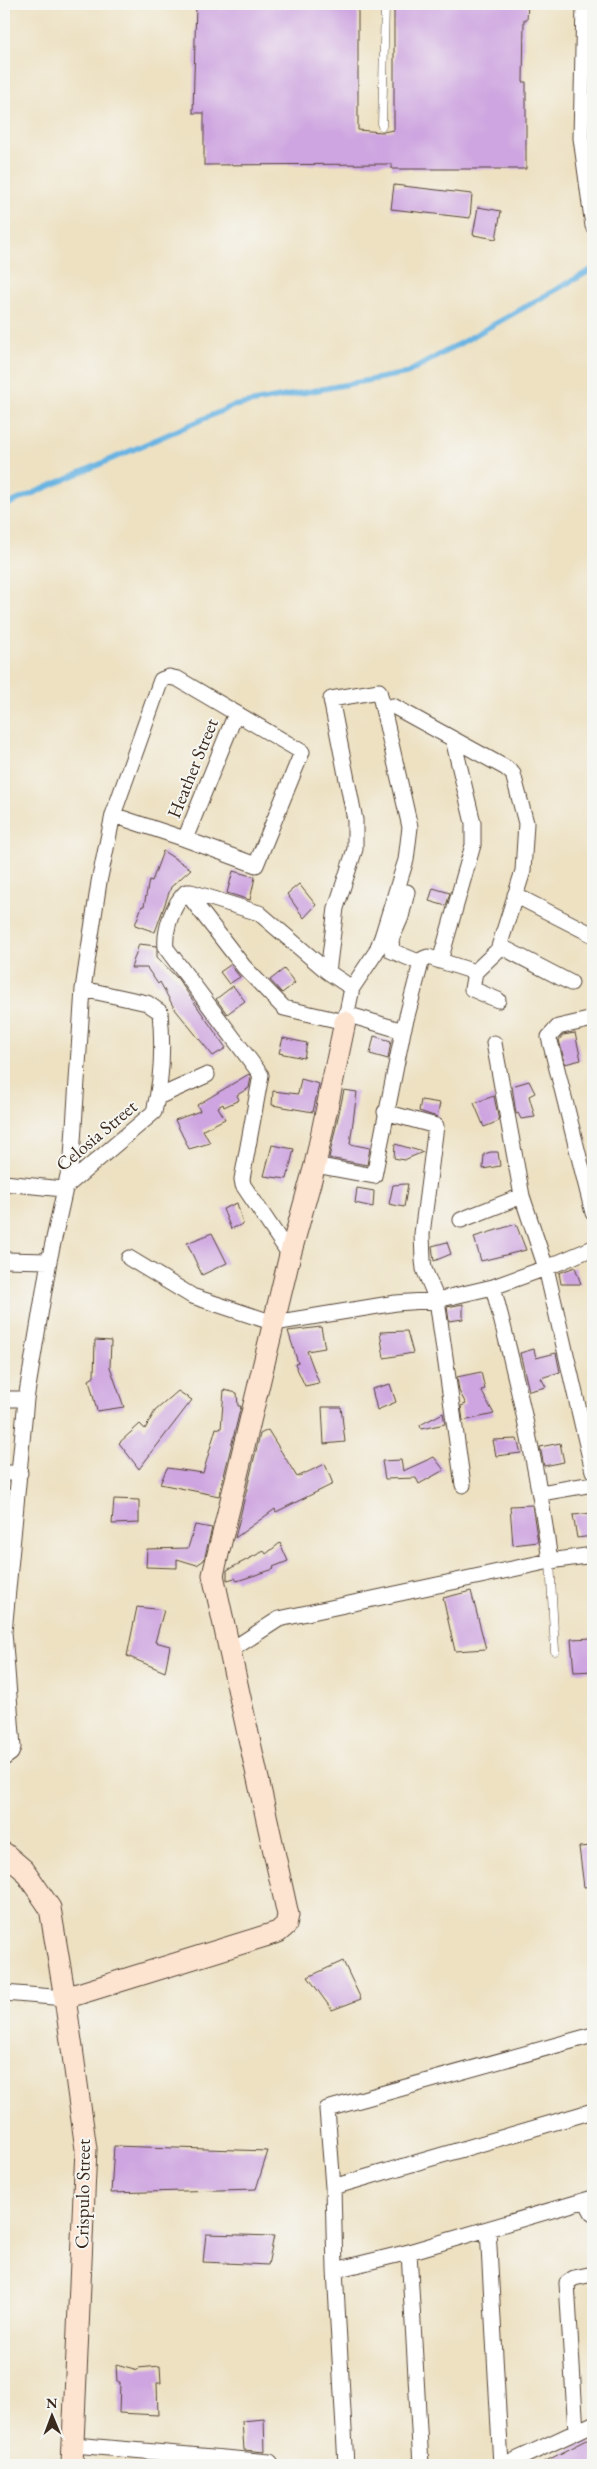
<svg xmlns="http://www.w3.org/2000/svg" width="597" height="2469" viewBox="0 0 597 2469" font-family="'EB Garamond',serif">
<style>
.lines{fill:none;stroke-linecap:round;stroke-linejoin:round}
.stream{stroke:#69b4e2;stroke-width:5.5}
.building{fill:#cea5e0}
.lane-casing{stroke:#564537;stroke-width:9}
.street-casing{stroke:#564537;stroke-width:17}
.secondary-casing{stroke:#564537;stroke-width:23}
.lane{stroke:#fff;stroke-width:8}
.street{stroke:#fff;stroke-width:15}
.secondary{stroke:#fde4d1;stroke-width:21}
.labels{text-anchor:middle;stroke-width:4;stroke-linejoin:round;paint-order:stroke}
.street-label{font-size:19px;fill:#3b2a1e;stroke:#f6f6f2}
</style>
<rect width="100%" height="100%" fill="#f6f6f2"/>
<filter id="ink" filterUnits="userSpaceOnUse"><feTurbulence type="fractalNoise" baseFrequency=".02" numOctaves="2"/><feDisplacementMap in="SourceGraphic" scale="10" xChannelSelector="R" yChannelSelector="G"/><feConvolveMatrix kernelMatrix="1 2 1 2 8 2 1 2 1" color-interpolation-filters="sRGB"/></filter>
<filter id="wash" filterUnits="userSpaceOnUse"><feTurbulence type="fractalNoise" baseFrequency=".0096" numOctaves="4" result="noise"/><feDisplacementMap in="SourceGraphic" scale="20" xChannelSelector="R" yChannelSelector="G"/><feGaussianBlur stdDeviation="1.12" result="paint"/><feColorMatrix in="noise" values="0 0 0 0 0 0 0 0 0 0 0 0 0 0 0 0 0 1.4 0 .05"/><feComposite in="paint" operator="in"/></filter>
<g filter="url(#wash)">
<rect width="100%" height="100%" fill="#ede1c2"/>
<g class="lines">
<path class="stream" d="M4,506L233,406L407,373L593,269"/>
</g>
<g id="blocks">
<path class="building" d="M196,4H358V130L382,132L394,130V4H528L527,20H524L523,82H526V169H392V164L204,165V113H193Z
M394,185L472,194L470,218L391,209Z
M478,207L501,211L496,239L473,235Z
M163,851L191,869L171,887L155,932L135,925L142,906H144L149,880L152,881Z
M233,871L255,877L250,900L227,893Z
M299,884L316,905L304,918L287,894Z
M433,888L450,893L446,906L429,901Z
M139,944L157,946V957L178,979L226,1048L213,1056L174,1008L160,982L158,984L147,968H131Z
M230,965L240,977L229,984L220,972Z
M284,969L295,983L282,993L270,980Z
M233,986L245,1001L227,1014L216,999Z
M575,1033L581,1060L565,1064L559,1040L563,1035Z
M374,1036L391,1041L388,1059L370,1054Z
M283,1038L307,1043L304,1058L279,1053Z
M249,1074L251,1077L249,1088L237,1095L239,1100L224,1107L223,1104L218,1107L225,1119L203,1130L210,1143L189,1149L175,1120L200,1111L197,1105Z
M301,1079L319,1084L313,1112L272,1105L273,1091L298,1094Z
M529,1081L535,1093L529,1096L535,1117L521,1119L518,1113L516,1114L512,1086Z
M344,1090L357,1092L350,1144L370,1148L367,1165L329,1158Z
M494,1096L499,1121L484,1127L474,1103Z
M421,1100L440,1103L437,1117L419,1111Z
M395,1144L423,1152L404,1160L394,1158Z
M272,1145L294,1149L287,1179L264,1176Z
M491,1152H498L500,1166L483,1169L484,1154Z
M405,1184H408L404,1207L389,1204L393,1185Z
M357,1188L374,1191L373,1207L355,1203Z
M237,1203L243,1224L231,1229L223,1209Z
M516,1224L526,1250L481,1261L474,1237Z
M212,1233L227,1263L202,1275L187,1243Z
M447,1242L451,1254L434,1261L432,1246Z
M575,1267L581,1284H561L559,1273Z
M463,1304V1319L449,1321L447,1307Z
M321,1327L325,1348L307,1351L319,1383L305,1386L295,1364L298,1363L288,1331Z
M407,1331L413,1353L384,1358L380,1332Z
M95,1340L111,1341L110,1367L124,1407L97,1411L89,1380L94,1377Z
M534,1349L536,1358L556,1353L560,1372L541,1378L546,1387L529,1391L520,1353Z
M481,1372L485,1389L481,1390L494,1414L463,1421L461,1406L466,1404L459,1391L457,1377Z
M390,1384L396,1402L377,1410L372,1389Z
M224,1390L237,1393L238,1406H241L219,1496L160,1484L167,1468L203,1473L216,1428L221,1429Z
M178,1391L192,1400L139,1469L119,1443L140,1424L145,1429L155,1411Z
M322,1407H341L345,1442L324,1444Z
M443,1413L445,1424L421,1429L420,1425Z
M268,1430L297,1477L325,1464L333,1484L276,1512L275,1509L235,1538L260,1434Z
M517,1439L521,1453L496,1456L493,1440Z
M560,1443L564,1462L544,1466L540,1447Z
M434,1457L444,1470L419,1484L416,1478L385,1479L382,1461L401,1460L403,1471Z
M114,1499L139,1500V1523L112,1524Z
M532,1505L538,1542L513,1545L510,1506Z
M593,1513V1536L577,1538L573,1515Z
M195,1525L212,1528L204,1560L197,1565L177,1559V1568L146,1567L147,1549L188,1548Z
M280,1543L288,1561L273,1567L274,1569L237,1581L235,1578L227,1580V1570L264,1551L266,1554Z
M471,1591L486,1649L455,1651L443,1598Z
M137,1607L164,1610L155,1642L170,1646L165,1672L127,1656Z
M593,1638V1671L574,1672L571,1639Z
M593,1846V1886L584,1887L579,1847Z
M343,1961L361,1999L332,2010L308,1977Z
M114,2146L268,2151L256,2189L111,2193Z
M206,2234L274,2236L268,2265L203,2262Z
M116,2364L138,2370V2368L160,2366L161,2383H157L158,2415L119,2413L120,2382H117Z
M264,2419L265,2452L244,2450L242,2421Z
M589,2439L593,2448V2465H538Z"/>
</g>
</g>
<g filter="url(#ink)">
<use href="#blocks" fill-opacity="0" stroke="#564537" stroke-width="1"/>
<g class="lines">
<defs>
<path id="lane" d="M382,126L385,4
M550,1561L555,1651"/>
<path id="street" d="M584,4L581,138L593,226
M393,706L506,768L513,774L526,823L523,871L498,950L475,972L472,989L498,1000
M185,839L236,713
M186,892L244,967L284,1008L345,1022L352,988L328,972L259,913L191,892H186C173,904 164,930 166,948L261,1075L242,1179L243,1185L290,1255
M407,892L401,917L391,940L392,951L421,963
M515,895L593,935
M500,946L571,983
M440,961L473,845V823L453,739
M328,972L336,908L355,849V820L331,699L379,691L410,827L406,860L382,937L376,952L352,988
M346,1014L403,1031
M593,1019L558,1027L549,1037L593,1213
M494,1043L522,1196L546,1268L593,1471
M158,1097L207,1075
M385,1112L436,1126L422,1234L423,1260L424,1269L437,1300L463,1485
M315,1165L374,1176L403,1031L421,963L423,959L428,957L475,972
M4,1183L63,1189
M63,1189L154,1112C162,1081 163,1044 160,1012L147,1003L83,989
M461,1220L522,1196
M129,1258L192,1296L274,1323L396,1303L437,1300L493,1287L546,1268L593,1248
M4,1260L49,1261
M4,1399H26
M4,1473H20
M541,1493L593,1484
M550,1561L593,1555
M231,1650L279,1619L550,1561C538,1468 517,1378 493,1287
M4,1758L11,1753L13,1747L4,1632L26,1399L49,1261L72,1157L83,989L99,882L113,815L161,680L169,677L178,679L302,752L256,865L185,839L113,815
M4,1993L65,1998
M333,2187L593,2111
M586,2201L593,2214
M488,2229L501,2465
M409,2252L421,2465
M335,2270L409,2252L593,2198
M576,2432L567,2283L574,2278L593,2274
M74,2445L270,2462
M346,2465L335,2270L333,2187L327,2109L593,2035
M505,2465L593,2424"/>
<path id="secondary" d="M4,1853L24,1870L50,1908L65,1998L86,2149L72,2465
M65,1998L278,1932L286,1925L288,1915L213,1575L290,1255L315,1165L345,1022"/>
</defs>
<use href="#lane" class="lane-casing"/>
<use href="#street" class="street-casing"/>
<use href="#secondary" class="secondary-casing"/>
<use href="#lane" class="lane"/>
<use href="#street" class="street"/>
<use href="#secondary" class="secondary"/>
</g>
</g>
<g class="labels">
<g class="street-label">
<text transform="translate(192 768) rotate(-68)" y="7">Heather Street</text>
<text transform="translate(96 1135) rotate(-40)" y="7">Celosia Street</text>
<text transform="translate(82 2194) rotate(-89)" y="7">Crispulo Street</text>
</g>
</g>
<rect width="597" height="2469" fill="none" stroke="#f6f6f2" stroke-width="20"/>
<g transform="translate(52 2416) rotate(359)" stroke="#f6f6f2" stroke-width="4" paint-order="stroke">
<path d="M0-4L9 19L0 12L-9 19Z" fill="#3b2a1e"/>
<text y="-8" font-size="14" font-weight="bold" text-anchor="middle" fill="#3b2a1e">N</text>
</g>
</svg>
